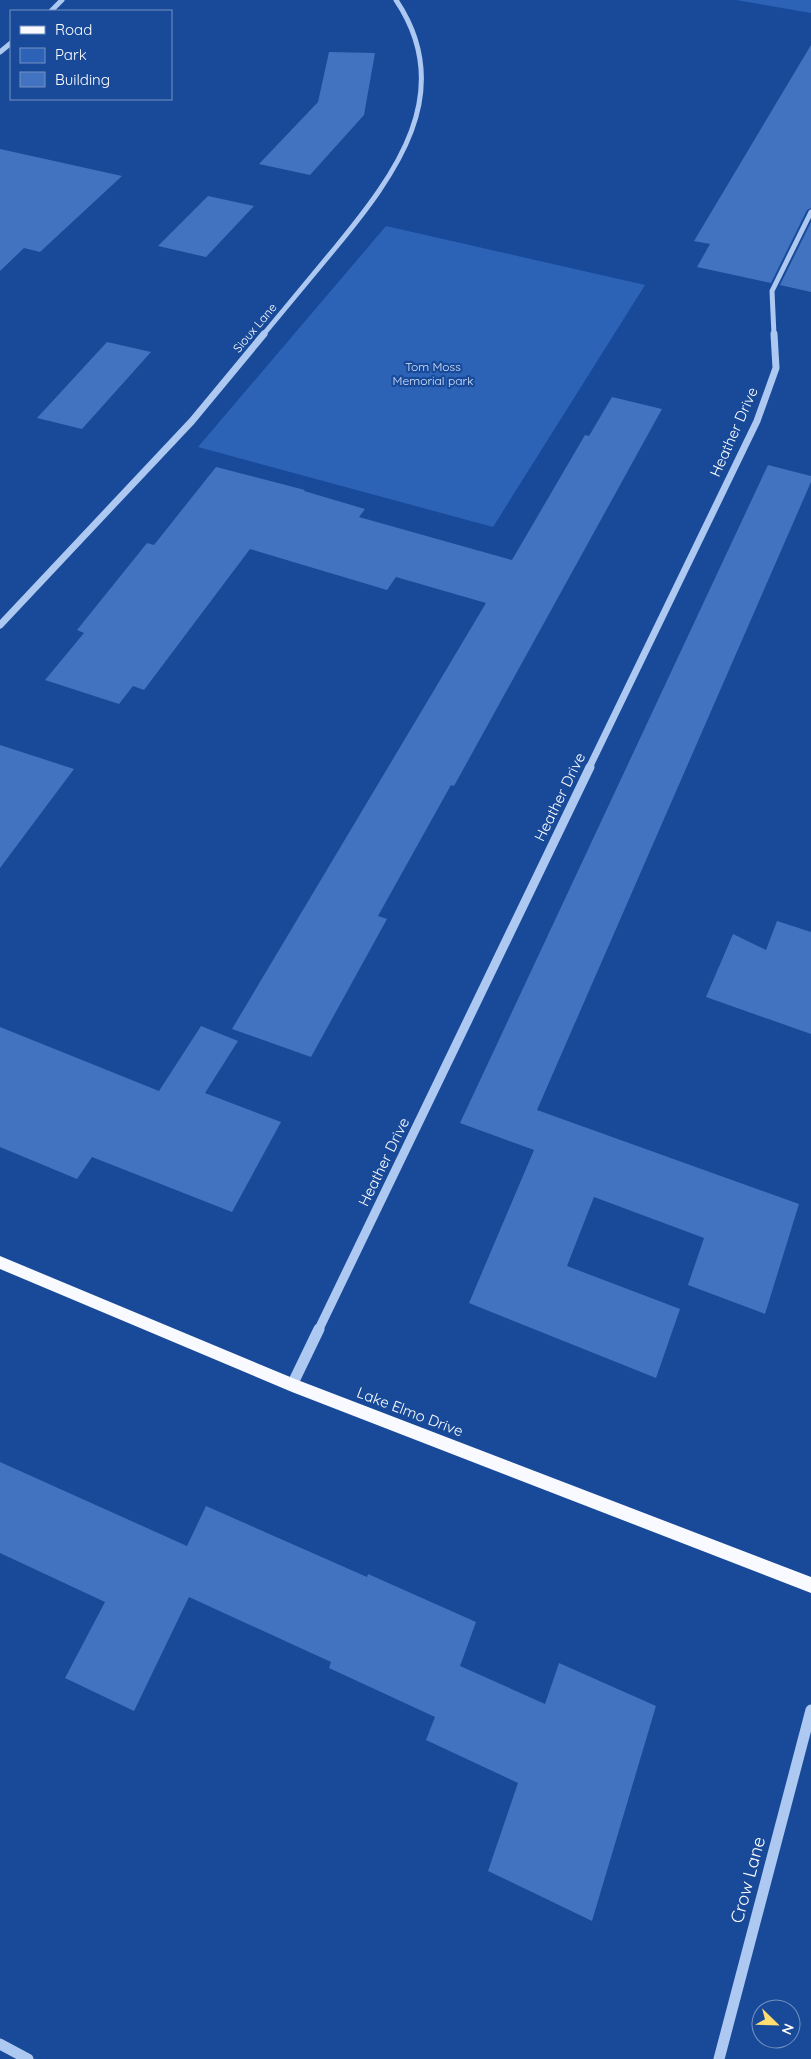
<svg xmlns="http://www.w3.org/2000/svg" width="811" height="2059" viewBox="0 0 811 2059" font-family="Quicksand,sans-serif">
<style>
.green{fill:#2c63b7}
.building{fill:#4173c0}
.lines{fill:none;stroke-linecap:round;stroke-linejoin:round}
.minor-far3{stroke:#adc8f1;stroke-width:5}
.minor-far2{stroke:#adc8f1;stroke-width:7}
.minor-far1{stroke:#adc8f1;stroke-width:9}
.minor{stroke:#adc8f1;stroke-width:11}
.major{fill:#f8faff;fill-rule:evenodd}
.labels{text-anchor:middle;stroke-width:4.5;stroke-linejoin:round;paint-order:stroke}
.far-street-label{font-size:12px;fill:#fff;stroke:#184a99}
.far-park-label{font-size:12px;fill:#d5e4fc;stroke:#184a99}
.street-label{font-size:15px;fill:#fff;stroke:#184a99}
.near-street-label{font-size:18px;fill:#fff;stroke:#184a99}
</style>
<rect width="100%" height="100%" fill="#184a99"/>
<path class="green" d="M736,0H811V13Z
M386,226L645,285L493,527L198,447Z"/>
<path class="building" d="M811,45V208L807,210L771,283L697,267L710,244L694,241Z
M329,52L375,53L364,115L310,175L259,164L318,102Z
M0,149L122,176L40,252L24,248L0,271Z
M208,196L254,206L206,257L158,246Z
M811,222V292L780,285Z
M107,342L151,352L82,429L37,418Z
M612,397L662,409L454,786L451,785L378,916L387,919L311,1057L232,1029L486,603L396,577L387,590L250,549L144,690L133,686L119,704L45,680L84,633L77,630L147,543L154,545L216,467L305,490L304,491L365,509L359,517L512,560L585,435L589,436Z
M768,465L811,476V482L537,1110L799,1204L765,1314L688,1285L704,1238L594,1197L567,1266L680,1309L656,1378L469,1303L534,1150L460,1123Z
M0,745L74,769L0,868Z
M777,921L811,932V1034L706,997L733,934L766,950Z
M201,1026L238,1041L205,1093L281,1122L232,1212L92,1157L77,1179L0,1147V1027L159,1091Z
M0,1462L187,1546L206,1506L367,1577L368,1574L476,1622L460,1666L545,1704L559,1663L656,1706L592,1921L488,1871L518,1783L426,1740L435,1717L329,1668L331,1662L189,1597L134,1711L65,1678L105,1602L0,1553Z"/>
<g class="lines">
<path class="minor-far3" d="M51,11L62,0
M0,52L11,43
M263,335C287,306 312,276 336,247C395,175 458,92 396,0
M774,335L772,291L811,212"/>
<path class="minor-far2" d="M0,625L192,421L264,334
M589,768L757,421L776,368L774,334"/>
<path class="minor-far1" d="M318,1331L590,767"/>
<path class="minor" d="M292,1385L319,1329
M0,2044L28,2059
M719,2059L811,1710"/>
<path class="major" d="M0,1256L295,1379L811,1577V1593L292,1392L0,1269Z"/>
</g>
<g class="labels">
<g class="far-street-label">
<text transform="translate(255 328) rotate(-50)" y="4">Sioux Lane</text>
</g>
<g class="far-park-label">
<text x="433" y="371">Tom Moss<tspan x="433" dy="14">Memorial park</tspan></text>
</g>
<g class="street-label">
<text transform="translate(734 432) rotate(-66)" y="5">Heather Drive</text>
<text transform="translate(560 797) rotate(-64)" y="5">Heather Drive</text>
<text transform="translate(384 1162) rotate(-64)" y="5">Heather Drive</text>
<text transform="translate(410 1412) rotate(21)" y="5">Lake Elmo Drive</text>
</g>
<g class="near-street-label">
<text transform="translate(748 1880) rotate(-75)" y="6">Crow Lane</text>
</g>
</g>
<rect x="10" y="10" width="162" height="90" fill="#184a99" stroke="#7492c2"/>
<rect x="20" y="26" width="25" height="8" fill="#f8faff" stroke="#7492c2"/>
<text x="55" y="35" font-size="15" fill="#ffffff">Road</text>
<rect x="20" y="48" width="25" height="15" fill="#2c63b7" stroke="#7492c2"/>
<text x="55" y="60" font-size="15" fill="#ffffff">Park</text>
<rect x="20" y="72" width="25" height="15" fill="#4173c0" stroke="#7492c2"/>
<text x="55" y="85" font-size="15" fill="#ffffff">Building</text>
<g transform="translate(776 2024) rotate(113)"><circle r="24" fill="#184a99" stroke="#7492c2"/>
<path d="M0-4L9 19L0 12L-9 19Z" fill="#ffdd6e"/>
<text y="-8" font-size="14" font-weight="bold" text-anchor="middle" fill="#ffffff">N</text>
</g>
</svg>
